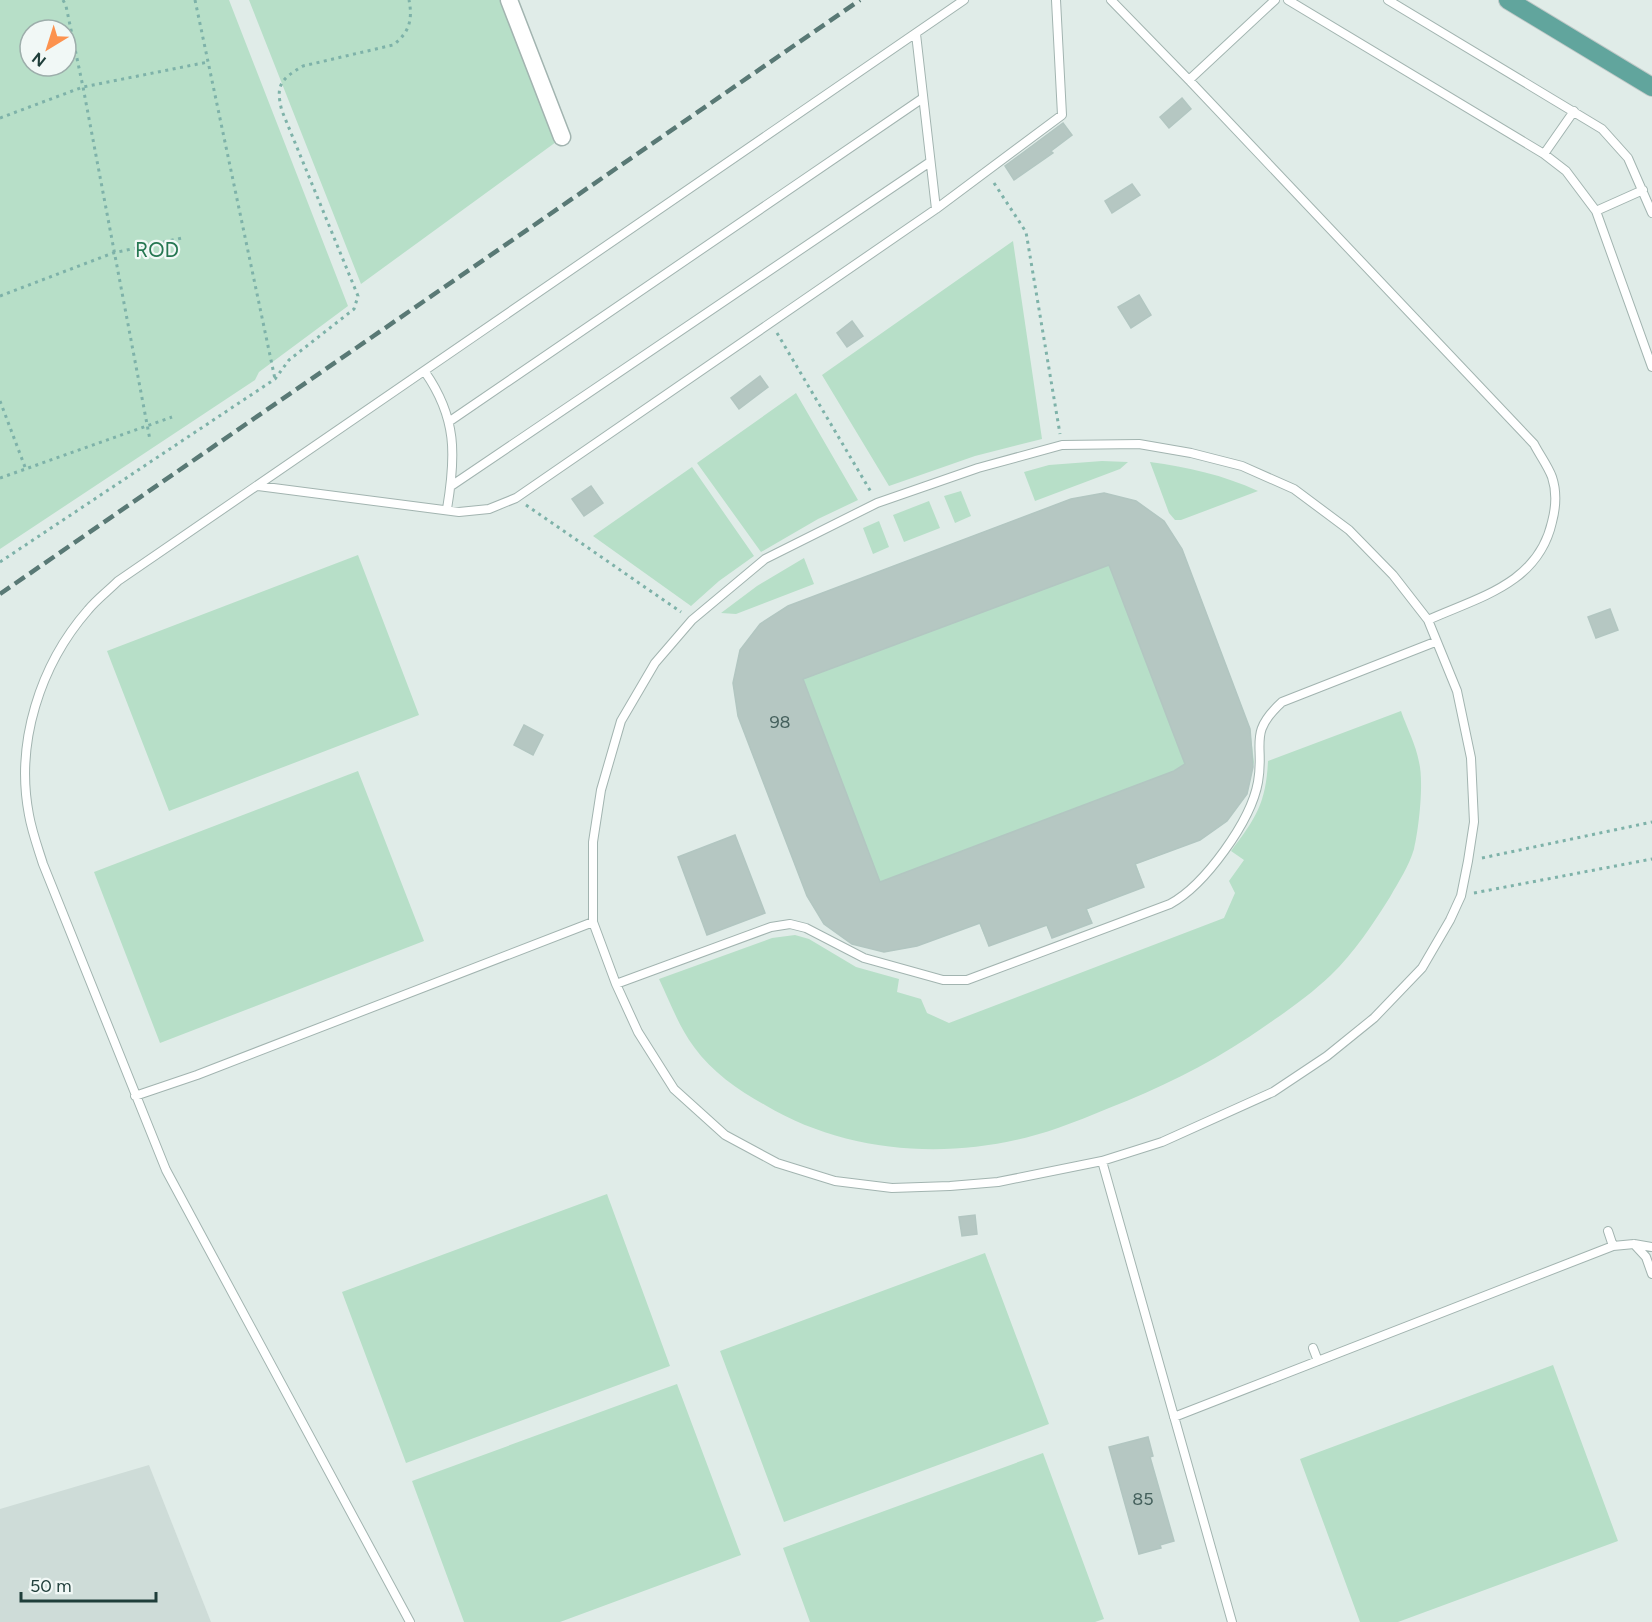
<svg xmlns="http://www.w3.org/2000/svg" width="1652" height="1622" viewBox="0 0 1652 1622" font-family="Figtree,sans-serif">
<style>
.built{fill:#cedcd8}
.green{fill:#b7dfc8;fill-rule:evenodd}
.building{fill:#b5c7c2;stroke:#b2c6c1;stroke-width:1.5;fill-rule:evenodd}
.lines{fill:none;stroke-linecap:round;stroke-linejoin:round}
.lane-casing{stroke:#a2b4b0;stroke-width:10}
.street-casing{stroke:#a2b4b0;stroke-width:19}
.primary-casing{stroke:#c0c9c8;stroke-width:20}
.path{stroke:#7eb2a9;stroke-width:3;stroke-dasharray:3 4.5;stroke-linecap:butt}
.lane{stroke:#fff;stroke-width:8}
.street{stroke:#fff;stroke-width:16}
.primary{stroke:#61a59d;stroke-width:18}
.rail{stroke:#597975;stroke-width:4.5;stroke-dasharray:12 6;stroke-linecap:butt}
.labels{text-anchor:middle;stroke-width:4.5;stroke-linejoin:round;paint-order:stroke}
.number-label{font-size:18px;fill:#44605c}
.park-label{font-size:21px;fill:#267752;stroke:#f1f8f6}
</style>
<rect width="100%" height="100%" fill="#e0ece8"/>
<path class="built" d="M149,1465L211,1622H0V1509Z"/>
<path class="green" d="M0,0H229L348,306L259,372L255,380L0,549ZM30,30H66V66H30Z
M249,0H500L556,142L361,284Z
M1013,241L1042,439L975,456L889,486L822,375Z
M796,393L858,500L818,519L761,552L697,463Z
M1102,461L1128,462L1120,469L1035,501L1024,472L1049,465Z
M1150,462C1188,467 1223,475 1258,491L1181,520H1175L1169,513Z
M692,467L754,556L719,581L691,606L593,536Z
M961,491L971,516L955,523L944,496Z
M1104,493L1136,501L1164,521L1182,549L1250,729L1254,762L1247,794L1227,821L1200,840L1136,864L1144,887L1087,909L1092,923L1052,938L1046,925L989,946L979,923L917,946L884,952L852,944L824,924L807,896L738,716L733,683L740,650L760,624L788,606L1071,499Z
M929,501L940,528L904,542L893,515Z
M879,521L889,547L873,554L863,528Z
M358,555L419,715L169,811L107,651Z
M804,558L814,584L736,614L721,613L757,586Z
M1401,711C1407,728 1416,745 1419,762C1424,782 1419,828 1414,849C1409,866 1399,881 1390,897C1373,924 1354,953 1331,975C1307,998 1277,1018 1249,1037C1205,1066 1158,1089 1109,1108C1092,1115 1075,1122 1058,1128C964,1161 852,1157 765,1105C738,1090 712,1072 694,1047C679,1027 670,1002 659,979L772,938L795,935L809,939L856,967L899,979L897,992L921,999L927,1013L949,1023L1224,918L1235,893L1229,881L1244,860L1231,851C1256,818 1266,803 1268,761Z
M358,771L424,941L160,1043L94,872Z
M607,1194L670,1366L406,1463L342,1292Z
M985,1253L1049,1424L784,1522L720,1351Z
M1553,1365L1618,1541L1398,1622H1360L1300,1459Z
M677,1384L741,1555L560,1622H464L412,1481Z
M1043,1453L1104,1619L1095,1622H810L783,1548Z"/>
<path class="building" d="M1182,98L1191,109L1169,128L1160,117Z
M1063,123L1072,135L1051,151L1053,153L1014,180L1005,166Z
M1132,184L1140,195L1112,213L1105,201Z
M1139,295L1151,315L1131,328L1118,307Z
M852,321L863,336L847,347L837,333Z
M760,376L768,387L739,409L731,398Z
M591,486L603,503L584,516L572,499Z
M1104,493L1136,501L1164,521L1182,549L1250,729L1253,767L1247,794L1227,821L1200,840L1135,864L1144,887L1086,909L1092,923L1052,938L1047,925L989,946L980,923L917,946L884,952L852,944L824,924L807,896L738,716L733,683L740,650L760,624L788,606L1071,499ZM1109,565L1185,764L1174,771L880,882L803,679Z
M1610,609L1618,630L1596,638L1588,617Z
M524,725L543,735L533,755L514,745Z
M735,835L765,913L707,935L678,857Z
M975,1215L977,1234L962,1236L959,1217Z
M1148,1437L1153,1456L1150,1457L1174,1541L1160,1545L1161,1548L1139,1554L1109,1447Z"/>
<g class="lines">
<defs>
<path id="lane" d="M1111,0L1189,80L1534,444C1539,454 1548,466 1552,477C1557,492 1556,507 1552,522C1538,584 1479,597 1428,620
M1288,0L1544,154L1566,171L1596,211L1652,367
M1388,0L1602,129L1628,158L1652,213
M916,34L936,209
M1189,80L1275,0
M1544,154L1574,111
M1596,211L1643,190
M425,372C457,418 456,455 447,509
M450,421L923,98
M1139,444L1191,453L1242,466L1294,489L1349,530L1393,575L1428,620L1457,691L1471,758L1474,822L1468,861L1461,896L1450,920L1422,968L1374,1018L1327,1056L1273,1092L1162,1142L1102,1161L998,1182L950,1186L892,1188L835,1181L777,1163L725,1135L674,1089L638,1032L616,984L593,922V842L601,790L621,721L655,663L692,620L765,559L877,503L978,468L1062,445Z
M258,486L459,512L489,509L516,498L936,209L1062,115L1056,0
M451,486L930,162
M616,984L771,927L790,924L806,928L864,958L943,980H967L1170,904C1205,885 1251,821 1258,782C1265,744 1247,734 1282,702L1435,642
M135,1096L197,1075L593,922
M1102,1161L1232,1622
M1608,1231L1613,1246
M1634,1244L1646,1257L1652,1274
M1313,1348L1318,1361
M1174,1417L1613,1246L1634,1244L1652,1247
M410,1622L166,1170L43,864C38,848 32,832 29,815C15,743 40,665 88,610C97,599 108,591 118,581L964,0"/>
<path id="street" d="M509,0L562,137"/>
<path id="primary" d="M1508,0L1652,87"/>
</defs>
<use href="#lane" class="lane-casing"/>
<use href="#street" class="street-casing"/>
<use href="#primary" class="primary-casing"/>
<path class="path" d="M63,0L66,6L83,87L150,440
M195,0L275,379
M0,118L83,87L208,62
M994,183L1026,232L1060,434
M0,296L113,253L182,238
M777,333L871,492
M0,401L25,467
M0,478L172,417
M526,505L681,612
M0,562L275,379L289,360L354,309L358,296L282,111C275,85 281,79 303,66L393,45C409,33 413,20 409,0
M1482,858L1652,822
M1474,893L1652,859"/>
<use href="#lane" class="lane"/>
<use href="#street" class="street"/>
<use href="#primary" class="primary"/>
<path class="rail" d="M0,594L860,0"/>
</g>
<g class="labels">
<g class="number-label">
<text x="780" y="728">98</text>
<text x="1143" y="1505">85</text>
</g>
<g class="park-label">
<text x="157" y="257">ROD</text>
</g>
</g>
<g transform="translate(48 48) rotate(218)"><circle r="28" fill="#f1f8f6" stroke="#9daeab" stroke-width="1.5"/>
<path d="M0-4.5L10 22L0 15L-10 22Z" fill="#fc924e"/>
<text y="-9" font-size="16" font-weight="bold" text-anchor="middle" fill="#1f3e3a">N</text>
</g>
<path d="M21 1592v9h135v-9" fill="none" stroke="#1f3e3a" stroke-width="3"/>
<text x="30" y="1592" font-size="18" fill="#1f3e3a" stroke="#f1f8f6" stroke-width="4.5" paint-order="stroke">50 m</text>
</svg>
